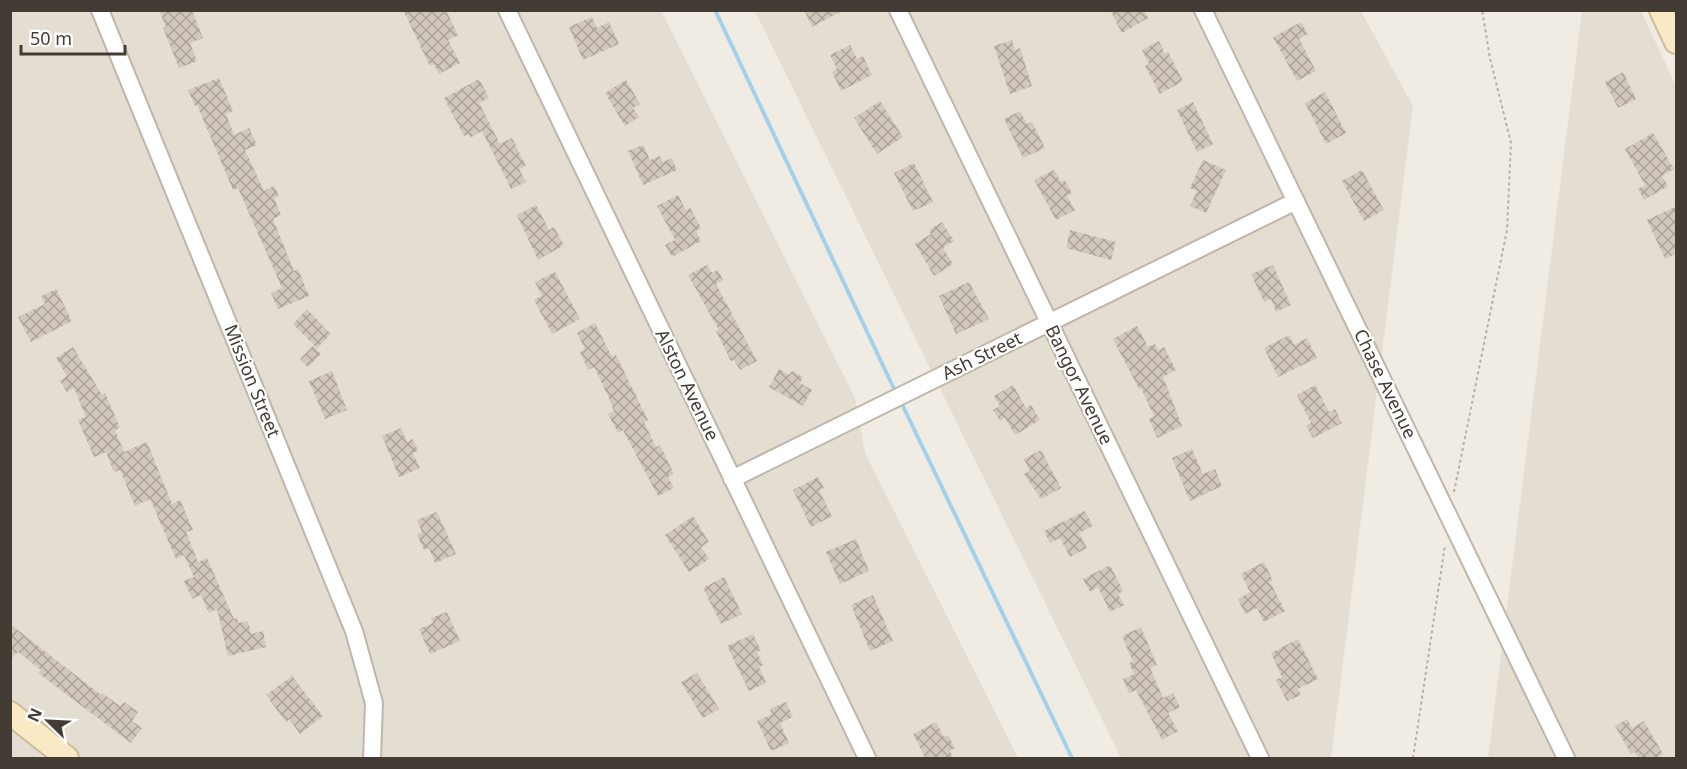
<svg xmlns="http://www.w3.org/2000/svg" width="1687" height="769" viewBox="0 0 1687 769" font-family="'Noto Sans',sans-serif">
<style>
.residential{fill:#e4ddd2}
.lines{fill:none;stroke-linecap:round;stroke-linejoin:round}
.stream{stroke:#a4d1e9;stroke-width:4}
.building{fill:url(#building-cross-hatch)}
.street-casing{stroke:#beb6aa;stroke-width:20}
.secondary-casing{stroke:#cdbc97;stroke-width:26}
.path{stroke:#bbae9a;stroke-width:2;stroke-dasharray:3 3;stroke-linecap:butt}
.street{stroke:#fff;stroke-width:16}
.secondary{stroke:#f9eac5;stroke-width:22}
.labels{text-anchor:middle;stroke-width:4.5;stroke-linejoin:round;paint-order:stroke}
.street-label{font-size:18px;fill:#423c34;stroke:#fff}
</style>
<defs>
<pattern id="building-cross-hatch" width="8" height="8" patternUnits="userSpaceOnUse" patternTransform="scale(1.5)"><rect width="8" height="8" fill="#d1c7ba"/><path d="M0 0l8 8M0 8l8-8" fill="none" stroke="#aba398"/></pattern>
</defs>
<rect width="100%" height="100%" fill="#f0ece4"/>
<path class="residential" d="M10,11H661L855,398L865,453L1018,758H11Z
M755,11H1361L1413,106L1331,758H1121Z
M1582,11H1641L1676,86V758H1488Z"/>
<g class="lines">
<path class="stream" d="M715,10L896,393
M901,402L1072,758"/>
</g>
<path class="building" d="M159,10H192L203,38L190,43L197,61L179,68L163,28L166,27Z
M403,10H446L458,35L448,40L460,63L439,74L434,64L430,66Z
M804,10H844L812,27Z
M1110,10H1144L1148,18L1122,33Z
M592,17L597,28L609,22L619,44L583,60L569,27Z
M1301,22L1308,34L1299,39L1316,71L1297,81L1273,37Z
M1012,40L1015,50L1020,48L1032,86L1010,94L994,46Z
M1159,41L1165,54L1168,52L1183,81L1160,94L1145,66L1149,64L1142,50Z
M850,45L857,59L863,56L872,75L841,91L832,72L837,69L830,55Z
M1623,72L1636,99L1618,108L1605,82Z
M219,78L233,111L226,114L234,135L249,128L257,145L245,150L264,191L274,186L279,196L274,198L281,215L273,219L294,271L298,269L309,296L278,309L271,293L282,288L238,188L233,190L197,105L195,106L188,90Z
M479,79L489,98L479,103L500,144L512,138L526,166L519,169L526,182L511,189L482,131L470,138L468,134L464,136L444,98Z
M626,80L640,104L633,108L639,117L625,126L605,93Z
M1325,92L1346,133L1326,144L1305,103Z
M880,101L903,137L877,154L854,118Z
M1193,102L1213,144L1197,152L1177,110Z
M1020,111L1027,124L1032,122L1045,148L1023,158L1004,119Z
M1653,133L1674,169L1662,176L1668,186L1644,200L1638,189L1645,185L1625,149Z
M643,145L650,160L660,156L663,162L672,158L677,170L643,185L628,151Z
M1203,160L1226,170L1206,213L1190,206L1197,191L1190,188Z
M914,163L933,202L913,211L894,173Z
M1054,170L1061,182L1065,180L1072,193L1067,196L1075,210L1056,220L1034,180Z
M1362,170L1384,210L1364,221L1342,181Z
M678,195L686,210L690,208L701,228L696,231L701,241L672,257L665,245L675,240L657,206Z
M536,205L549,230L554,227L564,245L538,260L517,215Z
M1677,206V253L1665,259L1647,220Z
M942,222L954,241L943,248L953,264L934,276L915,244L931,234L929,230Z
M1070,230L1116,242L1111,260L1066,248Z
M707,265L712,273L718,270L723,280L716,284L757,361L740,370L734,360L731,361L716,331L719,330L688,275Z
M1273,265L1291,305L1276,312L1271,299L1264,302L1251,274Z
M555,272L580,319L552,334L534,300L542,296L535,282Z
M969,282L989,319L956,334L939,296Z
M56,289L72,321L31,342L18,317L45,304L41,296Z
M307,309L331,334L317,348L293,324Z
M595,323L612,357L616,355L648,420L644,422L656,447L660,445L674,474L668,477L674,488L658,496L623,430L618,433L608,414L614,411L608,396L594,367L588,370L580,352L585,349L577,333Z
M1137,326L1148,347L1155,344L1158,350L1164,347L1176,370L1163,377L1182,426L1157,438L1149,419L1154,416L1141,388L1139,389L1113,339Z
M1289,335L1294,345L1307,338L1317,358L1278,377L1264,348Z
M313,346L321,354L308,367L300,359Z
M73,347L102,395L105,393L120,428L115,430L124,452L147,442L172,504L180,500L193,530L186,532L198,562L207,558L234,619L237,618L238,623L248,621L251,634L263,631L266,647L228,656L217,609L209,613L201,595L192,599L184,581L194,577L184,555L176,559L150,499L135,506L120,470L114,472L106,452L94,457L78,420L86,417L74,388L67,392L60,381L67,376L56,358Z
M779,369L789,375L792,371L803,377L800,383L812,390L803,406L769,387Z
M332,371L347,410L325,419L309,381Z
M1013,385L1026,408L1031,405L1040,420L1015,435L1005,418L1000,421L993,410L1000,406L994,396Z
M1315,385L1329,412L1335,409L1342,423L1313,438L1306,426L1311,423L1297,395Z
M401,428L407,442L413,439L418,451L413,453L420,468L399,477L382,436Z
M1192,449L1203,474L1215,469L1222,486L1190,501L1172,458Z
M1041,450L1061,488L1041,499L1024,474L1030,471L1024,459Z
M818,477L824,488L819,490L832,516L811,527L793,490Z
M1085,511L1093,526L1079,533L1087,548L1070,557L1060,538L1050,543L1044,531Z
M437,512L456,554L435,563L429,548L424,550L417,534L422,532L417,520Z
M693,516L709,542L701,547L709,559L689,572L665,535Z
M856,539L869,571L840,584L826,552Z
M1264,562L1273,581L1270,582L1285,611L1264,622L1257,608L1245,614L1238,599L1250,592L1241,574Z
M1110,565L1123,591L1118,594L1124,605L1110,612L1098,587L1090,592L1083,579Z
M724,577L742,614L721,624L703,588Z
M873,595L893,641L870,651L851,605Z
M447,612L460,641L430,654L419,629L433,623L431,618Z
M10,624L101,695L102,693L120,706L124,702L138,712L132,721L142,728L131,743L38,673L41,670L18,652L10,660Z
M1141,627L1157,665L1150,668L1163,698L1173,693L1180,707L1168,713L1178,731L1162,740L1136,690L1129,693L1123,679L1134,674L1129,663L1133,662L1122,636Z
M753,634L761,650L757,652L763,665L759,667L766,683L749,691L727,646Z
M1298,639L1318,679L1298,689L1301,695L1287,701L1276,680L1282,677L1271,653Z
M697,673L719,709L703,718L681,682Z
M292,676L323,716L300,734L289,719L286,722L266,695Z
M786,702L793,717L780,723L789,743L771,751L757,721L772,714L770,709Z
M1627,719L1632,728L1644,721L1663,754L1655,759H1639L1635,752L1631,754L1615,726Z
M936,722L944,737L948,735L955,748L950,751L954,759H926L913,734Z"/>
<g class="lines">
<defs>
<path id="street" d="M100,10L354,631L374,703L372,758
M507,10L867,758
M898,10L1260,758
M1203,10L1566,758
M732,479L1296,201"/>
<path id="secondary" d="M1661,10L1676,42
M10,713L67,758"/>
</defs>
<use href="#street" class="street-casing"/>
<use href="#secondary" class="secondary-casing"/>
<path class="path" d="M1454,492L1507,230L1511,143L1490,58L1482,10
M1413,758L1445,545"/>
<use href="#street" class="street"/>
<use href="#secondary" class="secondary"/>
</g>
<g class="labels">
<g class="street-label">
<text transform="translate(982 356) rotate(-26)" y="6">Ash Street</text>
<text transform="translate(252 381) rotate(68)" y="6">Mission Street</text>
<text transform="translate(1385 384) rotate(64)" y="6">Chase Avenue</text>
<text transform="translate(687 385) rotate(64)" y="6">Alston Avenue</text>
<text transform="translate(1079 385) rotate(64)" y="6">Bangor Avenue</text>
</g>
</g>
<rect width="1687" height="769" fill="none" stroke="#423c34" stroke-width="24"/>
<g transform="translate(48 721) rotate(294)" stroke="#ffffff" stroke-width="4.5" paint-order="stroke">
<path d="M0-4.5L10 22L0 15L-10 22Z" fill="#423c34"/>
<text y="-9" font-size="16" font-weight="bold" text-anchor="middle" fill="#423c34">N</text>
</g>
<path d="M21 45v9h104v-9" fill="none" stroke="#423c34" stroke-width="3"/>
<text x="30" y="45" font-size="18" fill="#423c34" stroke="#ffffff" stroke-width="4.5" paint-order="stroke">50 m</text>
</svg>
